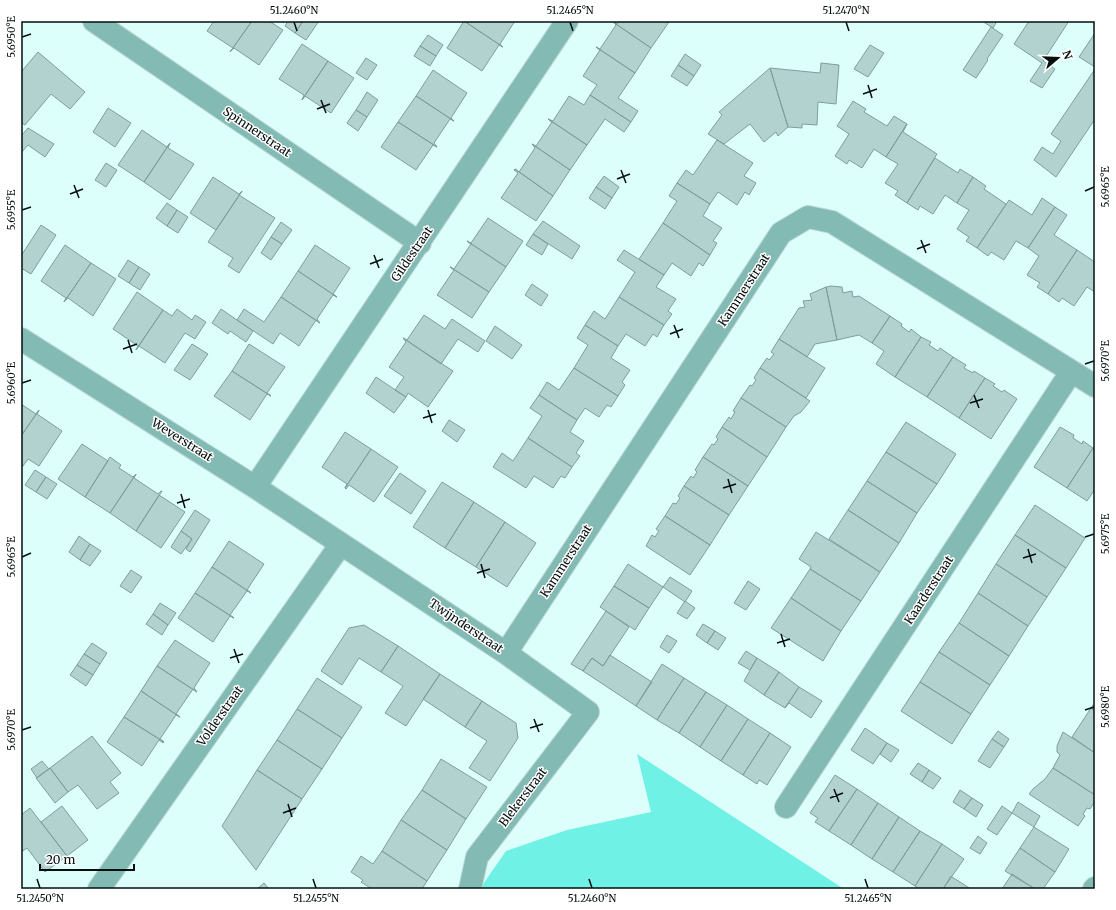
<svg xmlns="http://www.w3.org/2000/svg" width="1116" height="910" viewBox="0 0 1116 910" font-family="Merriweather,serif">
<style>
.green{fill:#70f1e6}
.building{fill:#b1d2ce;stroke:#7f9e9b}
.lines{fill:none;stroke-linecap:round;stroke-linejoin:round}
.minor-casing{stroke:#bad9d5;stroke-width:24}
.minor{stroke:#84bab4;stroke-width:22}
.ticks{fill:none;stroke:#040f0e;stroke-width:1.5}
.labels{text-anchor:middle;stroke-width:3;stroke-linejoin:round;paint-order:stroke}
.street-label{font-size:12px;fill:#040f0e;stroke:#fff}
.neatline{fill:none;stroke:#040f0e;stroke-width:1.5}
.ticks-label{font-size:10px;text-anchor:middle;fill:#040f0e}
</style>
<rect width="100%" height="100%" fill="#ddfffb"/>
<path class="green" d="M637,754L844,889H481V887L506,851L567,830L651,812Z"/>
<path class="building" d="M214,21H252L230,52L233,48L207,31Z
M252,21H269L283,30L259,65L234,48L230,52Z
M288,21H303L295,33L285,26Z
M303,21H319L306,40L295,33Z
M464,21L503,47L499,45L482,71L447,48Z
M464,21H515L500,44L503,47Z
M613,21L617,24L619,21H667L669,22L651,48L613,22Z
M982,21H997L993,28Z
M1029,21H1069L1043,61L1055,69L1042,88L1030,81L1042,63L1014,44Z
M613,22L651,48L635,73L596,47L600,49L616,25Z
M991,27L1003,35L987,59L988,60L976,78L963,70Z
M1095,33V67L1079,57Z
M428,35L443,45L436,56L420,46Z
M302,44L328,61L302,100L304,95L279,79Z
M870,45L884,53L868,77L854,69Z
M420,46L436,56L430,66L414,56Z
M596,47L635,73L618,98L638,111L631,122L590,95L597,85L583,76L600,50Z
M38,52L85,92L70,109L51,94L25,125L21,122V72Z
M685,54L701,65L694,76L678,65Z
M366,58L377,65L367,80L356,73Z
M328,61L354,78L331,113L305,96L302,100Z
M821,63L839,65L836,104L818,102L817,125L802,124V128L788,127L770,68L820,73Z
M678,65L694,76L687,86L671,76Z
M770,68L788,127L778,136L776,132L764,142L750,124L724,144L708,134L722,115L719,112Z
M1095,69V93L1094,94L1095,95V119L1056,177L1034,160L1042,147L1053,154L1061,141L1051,134Z
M433,70L467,93L451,118L454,121L416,96Z
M367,92L378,100L367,117L356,110Z
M590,95L631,122L624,132L605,119L587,145L548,119L553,121L569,96L584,105Z
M416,96L454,121L450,119L434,143L437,147L398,122Z
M853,101L866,109L864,112L887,126L894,116L907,124L886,157L874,149L862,168L849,160L847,164L835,156L849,134L837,126Z
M108,108L131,123L115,147L93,132Z
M356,110L367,117L358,131L347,123Z
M548,119L587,145L570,170L532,144L536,146L552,122Z
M398,122L437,147L433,145L416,170L381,147Z
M907,124L903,132L937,154L907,203L895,195L898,191L885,183L898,164L886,157Z
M28,128L54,144L45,157L28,145L21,153V136Z
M142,130L167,147L170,143L144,182L118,165Z
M717,140L753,163L744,176L756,183L749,195L745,192L737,205L718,192L710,204L677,183L686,170L693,175Z
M170,143L168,148L194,164L170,200L144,182Z
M532,144L570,170L553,196L515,169L519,172L535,148Z
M935,158L958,173L960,169L973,177L957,203L945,195L933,214L920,206L918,210L907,203Z
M106,163L117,170L106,187L95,180Z
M515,169L553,196L536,221L501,198L518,173L514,170Z
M604,176L619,187L612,198L596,187Z
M213,177L239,194L242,191L216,230L190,213Z
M973,177L986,186L984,189L1006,204L977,248L966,241L969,237L957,229L969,210L957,203Z
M677,183L710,204L703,216L722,228L713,241L717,243L710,255L663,223L677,201L669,196Z
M596,187L612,198L605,209L589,198Z
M242,191L239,195L275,218L239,273L228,266L233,258L208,242Z
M1042,198L1055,207L1028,248L1016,241L1004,260L991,252L988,256L977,248L1009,200L1032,215Z
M167,203L177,210L167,226L156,218Z
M1055,207L1067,215L1054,235L1077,250L1048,294L1037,287L1040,283L1027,275L1039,256L1028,248Z
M177,210L188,217L178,233L167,226Z
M488,218L523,241L506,267L467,241L471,243Z
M543,221L580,246L572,259L533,234Z
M281,222L292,230L282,244L271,237Z
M663,223L710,255L703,266L699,263L691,276L672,263L664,275L639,259Z
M41,225L56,235L31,274L21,268V256Z
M533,234L548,244L542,255L526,245Z
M271,237L282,244L271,260L261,253Z
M467,241L506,267L489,292L450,267L454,269L471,244Z
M65,245L91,263L64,302L66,298L41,281Z
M315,245L350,268L333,294L337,297L298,271Z
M624,250L664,275L656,287L676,299L668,311L672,314L664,325L619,297L635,272L617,260Z
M1077,250L1095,262V292L1087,287L1074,306L1062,298L1059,302L1048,294Z
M128,260L139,267L129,283L118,276Z
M91,263L116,279L93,316L68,298L64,302Z
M139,267L150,274L140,290L129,283Z
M450,267L489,292L472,318L437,295L454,270Z
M298,271L337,297L333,295L317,319L320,323L281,297Z
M532,284L548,295L541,306L525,295Z
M831,286L842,287L843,293L852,291L853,297L859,296L890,316L872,343L859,335L837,340L826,287Z
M826,287L837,340L815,344L807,357L779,339L799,308L805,307L803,301L812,300L810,294Z
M137,292L163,310L136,350L138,346L113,329Z
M281,297L320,323L316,320L299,346L280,333L273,344L237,320L244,309L264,322Z
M619,297L664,325L657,337L653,334L645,346L626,334L618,346L585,325L594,311L605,319Z
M177,309L192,320L195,315L206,322L195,339L185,333L165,363L139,346L136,350L163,310L172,316Z
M221,309L253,331L246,342L230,331L228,334L212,323Z
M424,315L445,329L452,319L485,341L478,352L458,339L441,364L403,338L407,340Z
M890,316L902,324L901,326L909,332L911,329L921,337L895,377L876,364L884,351L872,343Z
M585,325L618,346L611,358L630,370L622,382L625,385L618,396L574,368L588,345L577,338Z
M495,326L522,345L512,359L486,341Z
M921,337L931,342L929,345L938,351L940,348L953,357L927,397L895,377Z
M403,338L453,371L428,407L408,393L406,397L395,390L404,377L389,367L406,342Z
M779,339L825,368L806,398L760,368L767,358L769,360L774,354L771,352Z
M192,344L208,354L190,380L174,370Z
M249,344L285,367L267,393L271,396L232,371Z
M953,357L966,365L964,368L973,373L974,371L985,378L959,418L927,397Z
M574,368L618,396L611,407L607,405L599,417L585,408L577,420L539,395L547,382L559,390Z
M760,368L810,401L801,412L794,416L786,427L741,398L750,385L752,386L756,380L754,378Z
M232,371L271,396L267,394L250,420L214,396Z
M376,377L406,397L394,413L366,393Z
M985,378L995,384L993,386L1002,392L1004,390L1017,399L991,439L959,418Z
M539,395L577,420L570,432L584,441L576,453L580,456L572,467L528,438L542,416L530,408Z
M741,398L786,427L767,457L722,427L729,417L731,419L735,412L733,411Z
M21,404L36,414L39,410L21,436Z
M39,410L37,414L62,431L39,466L28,459L23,466L21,467V436Z
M449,420L465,430L457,442L442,431Z
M906,422L956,454L937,484L886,452Z
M722,427L767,457L748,486L703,457L712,444L714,445L718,439L716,437Z
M1060,427L1074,435L1073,438L1082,444L1083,441L1093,448L1067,488L1034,467Z
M345,432L371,449L345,488L347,484L322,467Z
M528,438L572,467L565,478L561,476L553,488L534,476L526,488L493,467L502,453L513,461Z
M82,444L108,461L85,497L58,479Z
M1093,448L1095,449V489L1087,501L1067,488Z
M371,449L398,467L374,502L349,485L346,489L345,488Z
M886,452L937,484L917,513L867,481Z
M110,457L121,465L119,468L133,477L136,474L110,513L85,497Z
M703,457L748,486L729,515L684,486L691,476L693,478L697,472L695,470Z
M35,470L46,477L36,492L25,485Z
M400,473L426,491L411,514L384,496Z
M136,474L134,478L158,494L161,491H162L136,531L110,513Z
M46,477L57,484L47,499L36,492Z
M867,481L917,513L899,543L848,510Z
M442,482L474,502L445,548L413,527Z
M684,486L729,515L710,545L665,516L673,503L676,504L680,498L678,496Z
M159,495L185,512L161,548L136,531Z
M474,502L505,522L476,567L445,548Z
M1035,505L1085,538L1066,568L1015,535Z
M195,510L210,520L190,552L186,549L192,539L181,531Z
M848,510L899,543L880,572L829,539Z
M665,516L710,545L690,575L646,546L652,535L655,537L659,531L656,529Z
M505,522L536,543L507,587L476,567Z
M181,531L192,539L181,554L171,547Z
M816,532L880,572L861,601L810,569L811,567L799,559Z
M1015,535L1066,568L1047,597L996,564Z
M79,536L90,544L80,560L69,552Z
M229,541L264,564L247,590L251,593L212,567Z
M90,544L101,551L90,566L80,560Z
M628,564L663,587L649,608L614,586Z
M996,564L1047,597L1028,626L978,593Z
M212,567L251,593L247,591L230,615L234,618L195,593Z
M810,569L861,601L841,631L791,598Z
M131,570L142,577L131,593L120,586Z
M670,577L692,591L685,602L663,587Z
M748,581L760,589L746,610L734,603Z
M614,586L649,608L635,630L600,607Z
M195,593L234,618L230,616L213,642L178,618Z
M978,593L1028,626L1009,656L959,623Z
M791,598L841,631L823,661L771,628Z
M685,601L695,608L687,619L677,613Z
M160,603L176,613L168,625L153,614Z
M606,611L629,627L603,666L592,658L583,671L571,664Z
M153,614L168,625L162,635L146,624Z
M959,623L1009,656L990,685L939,652Z
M703,624L715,631L707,643L696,635Z
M364,625L398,646L381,672L359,658L342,685L321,671L349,628Z
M715,631L726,638L718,650L707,643Z
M667,635L677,641L669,653L660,647Z
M175,640L210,663L194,688L197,692L157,666Z
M92,643L107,653L100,664L84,654Z
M398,646L440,674L406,726L385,713L403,686L381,672Z
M746,651L757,658L750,670L738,663Z
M939,652L990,685L971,714L920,682Z
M84,654L100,664L93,675L77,665Z
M610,655L652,682L636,706L583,671L592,658L603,666Z
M757,658L779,672L764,695L744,681Z
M662,664L684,678L657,720L636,706Z
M77,665L93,675L86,686L70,675Z
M157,666L197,692L193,689L176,714L180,717L141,691Z
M779,672L799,687L785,708L764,695Z
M440,674L482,701L465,727L423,699Z
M317,678L362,707L342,738L297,709Z
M684,678L706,692L679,733L657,720Z
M920,682L971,714L952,744L901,711Z
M799,687L822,701L811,718L789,703L785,708Z
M141,691L180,717L176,715L160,739L164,742L124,717Z
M706,692L727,705L700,747L679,733Z
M482,701L516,723L518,738L490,781L469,768L487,741L465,727Z
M1095,702V711L1091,708Z
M727,705L748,719L721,761L700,747Z
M1091,708L1095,711V753L1072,737Z
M297,709L342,738L322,769L277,740Z
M124,717L164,742L163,743L159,740L142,766L107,742Z
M748,719L770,733L743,775L721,761Z
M865,728L887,743L873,764L851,750Z
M998,731L1009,739L1004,747L992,739Z
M1063,732L1095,753V795L1053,768L1060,755L1057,752V746Z
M770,733L791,747L767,785L759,780L757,784L743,775Z
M92,736L121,773L110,782L119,793L97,809L78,785L68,792L50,768Z
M992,739L1004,747L990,768L978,761Z
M277,740L322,769L302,799L257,770Z
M887,743L899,750L891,762L880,754Z
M441,759L487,787L466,819L422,790Z
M42,761L49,769L37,778L31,769Z
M918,763L929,770L922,782L910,774Z
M50,768L68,792L55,803L36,778Z
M1053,768L1095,795V801L1090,809L1087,808L1083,814L1085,816L1078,826L1029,794L1033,789L1045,779Z
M257,770L302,799L256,870L222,826Z
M929,770L941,778L933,789L922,782Z
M835,775L857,789L829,831L815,822L818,818L810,813Z
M857,789L878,803L851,845L829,831Z
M422,790L466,819L447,850L401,820Z
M960,790L972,798L964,809L953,802Z
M972,798L983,805L976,817L964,809Z
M1018,802L1040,816L1034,827L1012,813Z
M878,803L899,817L872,859L851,845Z
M62,806L88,840L67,856L41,822Z
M1002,806L1012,813L997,835L987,829Z
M30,808L67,856L45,872L27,848L21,852V815Z
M899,817L920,831L893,872L872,859Z
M401,820L447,850L427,881L382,851Z
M1034,827L1069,849L1055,872L1020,848Z
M920,831L942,844L915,886L893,872Z
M978,836L987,843L980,854L970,848Z
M942,844L964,859L943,889H919L915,886Z
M1020,848L1055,872L1043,889H1035L1005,871Z
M382,851L427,881L422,889H372L361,882L363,880L351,872L361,856L373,864Z
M1012,874L1035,889H1002Z
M951,876L952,877L971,889H943Z
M264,883L269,889H257Z"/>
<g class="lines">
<defs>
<path id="minor" d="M94,21L420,243
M21,339L255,487L506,653L588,712L477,857L470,889
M255,487L567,21
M506,653L781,233L808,217L832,222L1095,386
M786,807L1071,372
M99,889L341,544
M1094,889L1095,888"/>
</defs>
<use href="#minor" class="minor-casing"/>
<use href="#minor" class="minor"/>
</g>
<path class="ticks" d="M294,22L297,31M570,22L573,31M846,22L849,31M22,37L31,34M868,85L872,98M863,94L877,89M321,100L326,113M317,109L330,104M621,170L626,183M617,179L630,174M74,185L79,198M1085,191L1094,187M70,194L83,189M22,210L31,207M921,240L926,253M917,249L930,244M374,255L379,268M370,264L383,259M674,325L679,338M670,334L683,329M128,340L132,353M123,349L137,344M1085,364L1094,361M22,383L31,380M974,395L979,408M970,403L983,399M428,410L432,423M423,418L436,414M728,479L732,493M723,488L736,484M181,494L185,508M177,503L190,499M1085,537L1094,534M1028,549L1032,563M22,557L31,553M1023,558L1036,554M481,564L485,578M477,573L490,569M781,634L785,647M777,643L790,639M234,649L239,663M230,658L243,654M1085,710L1094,707M534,719L539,732M530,728L543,724M22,730L31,727M834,789L839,802M830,798L843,793M288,804L292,817M283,813L296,808M37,879L40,888M313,879L316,888M589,879L592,888M865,879L868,888"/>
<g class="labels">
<g class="street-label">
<text transform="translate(257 132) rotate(34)" y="4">Spinnerstraat</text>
<text transform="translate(412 254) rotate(-56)" y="4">Gildestraat</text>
<text transform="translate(744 290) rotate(-57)" y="4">Kammerstraat</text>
<text transform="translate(182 440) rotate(32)" y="4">Weverstraat</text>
<text transform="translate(566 561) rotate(-57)" y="4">Kammerstraat</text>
<text transform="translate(929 590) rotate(-57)" y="4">Kaarderstraat</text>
<text transform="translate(466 626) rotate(34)" y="4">Twijnderstraat</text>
<text transform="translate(220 716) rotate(-55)" y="4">Volderstraat</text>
<text transform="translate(523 797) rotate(-53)" y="4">Blekerstraat</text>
</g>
</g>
<rect width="1116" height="910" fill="none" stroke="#ffffff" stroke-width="44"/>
<g transform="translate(1058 58) rotate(71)" stroke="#ffffff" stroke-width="3" paint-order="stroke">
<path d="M0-3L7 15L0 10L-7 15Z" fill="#040f0e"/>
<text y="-6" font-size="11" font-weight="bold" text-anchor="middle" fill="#040f0e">N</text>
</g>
<path d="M40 864v6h94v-6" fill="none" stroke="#040f0e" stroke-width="2"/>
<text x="46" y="864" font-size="12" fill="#040f0e" stroke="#ffffff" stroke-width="3" paint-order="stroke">20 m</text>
<rect x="22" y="22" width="1072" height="866" class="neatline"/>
<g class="ticks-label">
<text x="294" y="14">51.2460°N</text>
<text x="570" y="14">51.2465°N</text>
<text x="846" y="14">51.2470°N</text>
<text transform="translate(11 37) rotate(-90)" y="4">5.6950°E</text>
<text transform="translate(1105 187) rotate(-90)" y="4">5.6965°E</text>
<text transform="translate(11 210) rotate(-90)" y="4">5.6955°E</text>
<text transform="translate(1105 361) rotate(-90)" y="4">5.6970°E</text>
<text transform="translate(11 383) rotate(-90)" y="4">5.6960°E</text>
<text transform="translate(1105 534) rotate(-90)" y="4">5.6975°E</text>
<text transform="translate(11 557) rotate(-90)" y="4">5.6965°E</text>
<text transform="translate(1105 707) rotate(-90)" y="4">5.6980°E</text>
<text transform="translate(11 730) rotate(-90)" y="4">5.6970°E</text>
<text x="40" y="902">51.2450°N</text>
<text x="316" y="902">51.2455°N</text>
<text x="592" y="902">51.2460°N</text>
<text x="868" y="902">51.2465°N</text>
</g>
</svg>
